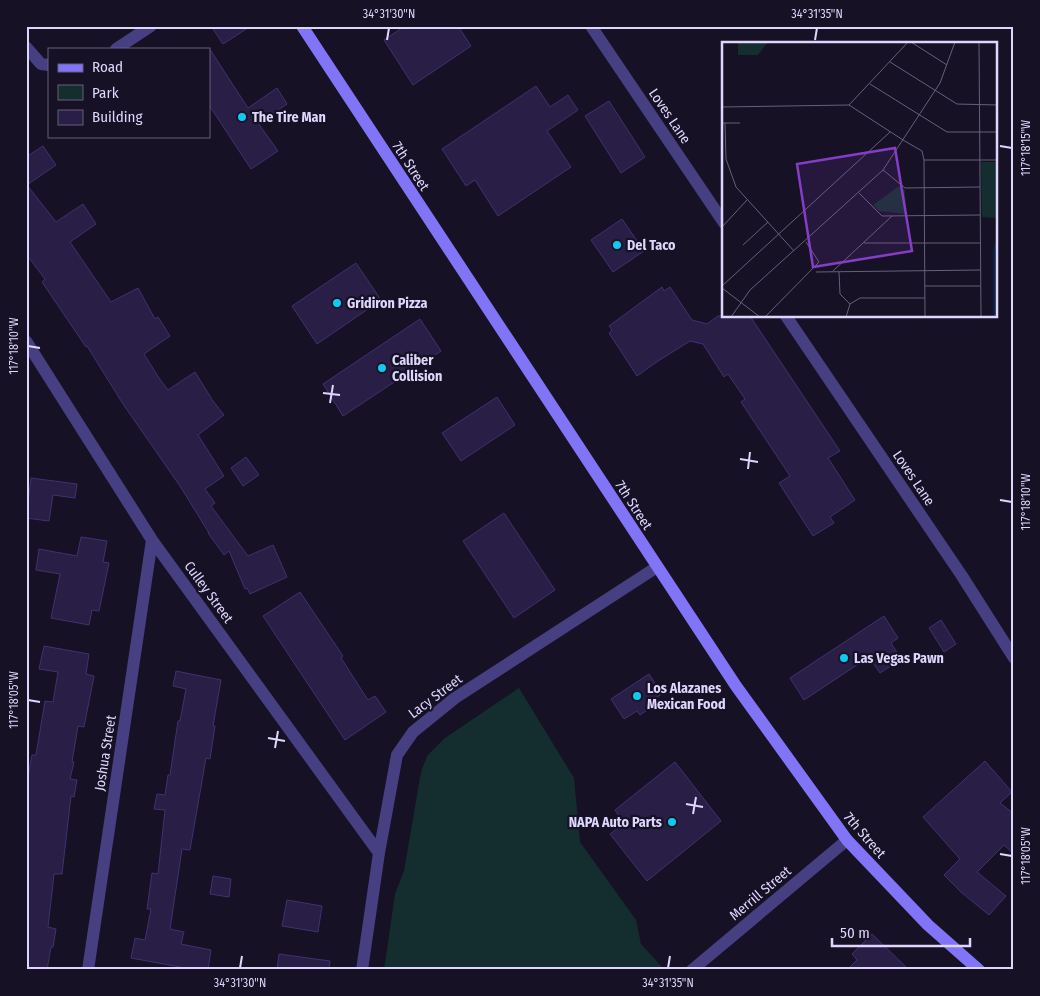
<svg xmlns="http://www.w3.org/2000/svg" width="1040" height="996" viewBox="0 0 1040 996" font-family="'Fira Sans Condensed',sans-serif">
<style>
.green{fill:#142e2f}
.building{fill:#291e45;stroke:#42316f}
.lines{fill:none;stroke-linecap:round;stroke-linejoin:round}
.street{stroke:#463f81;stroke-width:12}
.secondary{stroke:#8174f6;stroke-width:12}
.ticks{fill:none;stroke:#ded7fd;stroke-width:2}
.poi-dot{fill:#10c9f0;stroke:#161125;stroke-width:2}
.labels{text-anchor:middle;stroke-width:4.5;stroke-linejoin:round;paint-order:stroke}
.street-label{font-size:14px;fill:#ded7fd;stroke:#161125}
.poi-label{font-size:14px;font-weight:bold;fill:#ded7fd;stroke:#161125;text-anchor:start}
.inset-river{fill:none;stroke:#102045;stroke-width:2.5}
.inset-road{fill:none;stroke:#66607b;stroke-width:1}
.view{fill:#853dc5;fill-opacity:0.15;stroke:#853dc5;stroke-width:2.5}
.inset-edge{fill:none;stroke:#ded7fd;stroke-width:2.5}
.neatline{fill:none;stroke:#ded7fd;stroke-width:2}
.ticks-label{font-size:12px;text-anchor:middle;fill:#ded7fd}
</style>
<rect width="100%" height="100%" fill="#161125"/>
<path class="green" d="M519,688L574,778L580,842L636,920L641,944L663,968L661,970H384L395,894L404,871L421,772L427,756L445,738Z"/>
<path class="building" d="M211,26H251L223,44Z
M405,26H458L471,46L413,85L384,40Z
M209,48L248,108L277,88L287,104L258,123L278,151L251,169L209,105Z
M536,86L550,107L568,95L578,110L547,131L571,167L498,216L475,180L466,186L442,149Z
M609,101L645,157L621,173L585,116Z
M43,146L56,165L27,185L56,222L83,204L96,224L70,242L111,302L138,288L155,319L158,317L170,336L144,354L159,378L168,390L195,372L213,401L224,415L198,435L224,476L205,489L215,503L211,506L248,556L273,545L287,577L250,594L247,588L245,589L229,551L224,555L208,533H209L180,486L123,404L87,346L86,347L42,282L45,279L26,254V157Z
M622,219L644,251L613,272L591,240Z
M356,263L381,300L317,344L292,306Z
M662,287L664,291L670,287L692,320L707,324L718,316H750L840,451L828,458L855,500L830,517L834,523L813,536L779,483L790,476L741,402L745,399L728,374L724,377L703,344L690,341L658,361L637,376L609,333L612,330L609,326Z
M420,319L441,351L343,416L323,384Z
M497,397L515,425L461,461L442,433Z
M246,457L259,475L243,486L231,468Z
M31,478L77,484L75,498L53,495L49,521L26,518Z
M504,513L555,590L514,618L463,541Z
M81,537L107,541L103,562L109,563L99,611L92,610L89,625L51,618L60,574L36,570L39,549L77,556Z
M300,592L343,656L341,658L368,700L375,696L386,712L345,740L263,616Z
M884,616L898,638L891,643L901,659L880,673L869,657L804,700L790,678Z
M941,620L956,644L944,652L929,628Z
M44,646L89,654L86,674L94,676L84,727L78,726L72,762H74L70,779L77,780L74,797L71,796L62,874H54L48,927L56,929L53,947H51L47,970H26V787L32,755H36L45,701L53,702L58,672L39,669Z
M176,671L221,680L213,726H215L210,759L206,758L190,850L182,849L170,929L184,932L181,944L211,950L208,970H196L131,958L135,938L145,940L151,909H147L152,873L158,874L165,810L154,809L157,794L165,795L168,775H170L178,721H180L186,689L173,686Z
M649,674L662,694L652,700L655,705L640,715L637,711L624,719L611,699Z
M985,761L1012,792L1000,803L1014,814V854L1004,845L977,872L1006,896L989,915L961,892L944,875L960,859L923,817Z
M675,762L721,821L647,881L610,834L624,823L615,810Z
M213,876L231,879L229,897L210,894Z
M287,900L322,906L318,932L282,926Z
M872,934L909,970H847L857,960L852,954Z
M279,954L330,961L329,970H277Z"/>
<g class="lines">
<path class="street" d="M591,26L724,223
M26,47L41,64L49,65
M116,49L151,26
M786,316L962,576L1014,658
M26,341L152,540L379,853
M88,970L152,540
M362,970L379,853L397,755L413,732L455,698L657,567
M692,970L847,840"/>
<path class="secondary" d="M302,26L736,686L847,840L928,925L979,970"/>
</g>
<path class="ticks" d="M387,40L389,28M815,40L817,28M1000,146L1012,148M28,346L40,348M323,393L340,395M330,403L333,385M740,459L758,462M748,469L750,452M1000,500L1012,502M28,700L40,702M268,738L285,741M275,748L278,731M686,804L703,807M693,814L696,797M1000,854L1012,856M240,968L242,956M668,968L670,956"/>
<g class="poi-dot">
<circle cx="242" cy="117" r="5"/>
<circle cx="617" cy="245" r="5"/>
<circle cx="337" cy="303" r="5"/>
<circle cx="382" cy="368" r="5"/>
<circle cx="844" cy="658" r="5"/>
<circle cx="637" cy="696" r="5"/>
<circle cx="672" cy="822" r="5"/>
</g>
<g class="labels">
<g class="street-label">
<text transform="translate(670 116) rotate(56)" y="5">Loves Lane</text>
<text transform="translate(411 166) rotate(57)" y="5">7th Street</text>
<text transform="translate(914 478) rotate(56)" y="5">Loves Lane</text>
<text transform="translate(634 505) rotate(57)" y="5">7th Street</text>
<text transform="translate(209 592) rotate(54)" y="5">Culley Street</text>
<text transform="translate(435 696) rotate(-37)" y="5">Lacy Street</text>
<text transform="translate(105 753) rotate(-81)" y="5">Joshua Street</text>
<text transform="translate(865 835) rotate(49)" y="5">7th Street</text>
<text transform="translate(760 893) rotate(-40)" y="5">Merrill Street</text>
</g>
<g class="poi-label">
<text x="252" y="122">The Tire Man</text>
<text x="627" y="250">Del Taco</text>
<text x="347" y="308">Gridiron Pizza</text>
<text x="392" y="365">Caliber<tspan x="392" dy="16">Collision</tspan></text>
<text x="854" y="663">Las Vegas Pawn</text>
<text x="647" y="693">Los Alazanes<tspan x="647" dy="16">Mexican Food</tspan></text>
<text x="662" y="827" text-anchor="end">NAPA Auto Parts</text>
</g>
</g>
<g transform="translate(722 42)">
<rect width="275" height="275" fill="#161125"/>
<path d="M16,0H46L36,13H16ZM259,120H275V176L260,175ZM177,144L183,148L184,172L157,169L151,163Z" fill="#142e2f"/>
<path class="inset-river" d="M272,275V209L275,198"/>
<path class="inset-road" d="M189,0L225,23M257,0L259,275M168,20L235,62L275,63M148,42L225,90H275M127,63L186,0M0,65L127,63L181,98M0,81H18M3,81L4,117L14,145L72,209M181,98L200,109L202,118L203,275M202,118H275M161,128L183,146L258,145M137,151L160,174L258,173M0,185L25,158M142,201H258M21,203L46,180M111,229L170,174M94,230L258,228M117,230L118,252L128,262M0,244L168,90M203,244H258M0,246L38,275M9,275L28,248L161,128L218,41L233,0M43,275L97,220L84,200M124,275L128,262L138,256H203"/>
<path class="view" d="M173,106L190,209L91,225L75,122Z"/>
<rect width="275" height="275" class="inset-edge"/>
</g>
<rect width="1040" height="996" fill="none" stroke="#161125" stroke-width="55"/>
<rect x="48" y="48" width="162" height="90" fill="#161125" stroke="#66607b"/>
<rect x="58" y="64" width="25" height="8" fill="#8174f6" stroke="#66607b"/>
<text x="92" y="72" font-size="15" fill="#ded7fd">Road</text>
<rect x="58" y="85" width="25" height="15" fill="#142e2f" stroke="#66607b"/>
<text x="92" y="98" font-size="15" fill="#ded7fd">Park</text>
<rect x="58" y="110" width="25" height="15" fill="#291e45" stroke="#66607b"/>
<text x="92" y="122" font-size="15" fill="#ded7fd">Building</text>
<path d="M832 938v8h138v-8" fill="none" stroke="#ded7fd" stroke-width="2.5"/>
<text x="840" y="938" font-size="15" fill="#ded7fd" stroke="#161125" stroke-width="4" paint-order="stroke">50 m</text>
<rect x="28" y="28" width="984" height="940" class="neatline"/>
<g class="ticks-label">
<text x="389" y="18">34°31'30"N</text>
<text x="817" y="18">34°31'35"N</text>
<text transform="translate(1026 148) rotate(-90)" y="4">117°18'15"W</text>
<text transform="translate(14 346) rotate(-90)" y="4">117°18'10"W</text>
<text transform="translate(1026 502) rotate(-90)" y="4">117°18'10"W</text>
<text transform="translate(14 700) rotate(-90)" y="4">117°18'05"W</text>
<text transform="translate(1026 856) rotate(-90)" y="4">117°18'05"W</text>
<text x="240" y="987">34°31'30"N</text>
<text x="668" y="987">34°31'35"N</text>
</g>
</svg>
